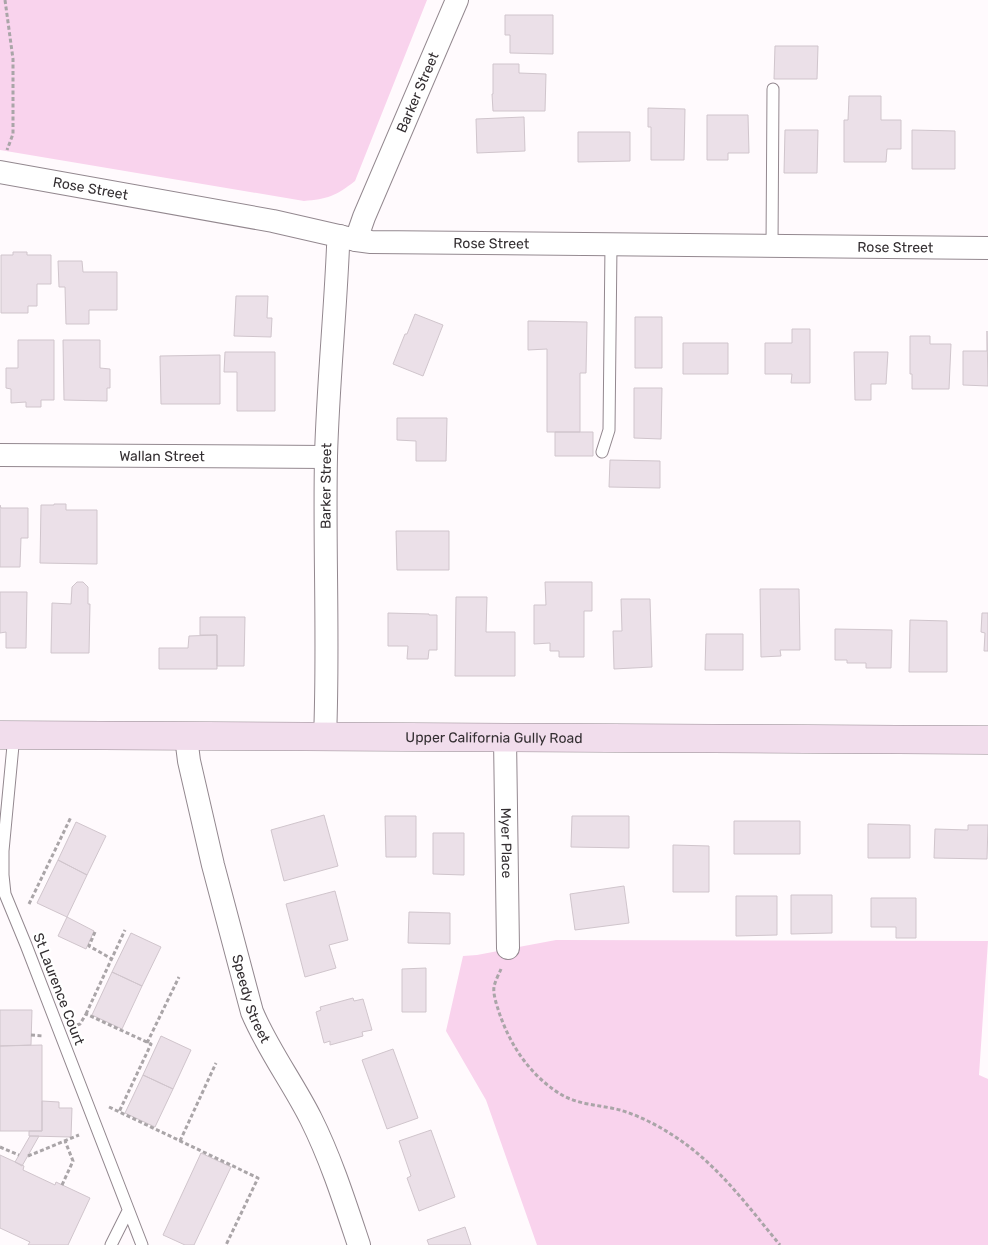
<svg xmlns="http://www.w3.org/2000/svg" width="988" height="1245" viewBox="0 0 988 1245" font-family="Rubik,sans-serif">
<style>
.green{fill:#f9d3ed}
.building{fill:#ebe0e8;stroke:#d0c5cc}
.lines{fill:none;stroke-linecap:round;stroke-linejoin:round}
.lane-casing{stroke:#93888f;stroke-width:13}
.street-casing{stroke:#93888f;stroke-width:24}
.secondary-casing{stroke:#93888f;stroke-width:29}
.path{stroke:#aaa5a8;stroke-width:3;stroke-dasharray:4 2.5;stroke-linecap:butt}
.lane{stroke:#fff;stroke-width:11}
.street{stroke:#fff;stroke-width:22}
.secondary{stroke:#f1ddec;stroke-width:28}
.labels{text-anchor:middle;stroke-width:4.5;stroke-linejoin:round;paint-order:stroke}
.street-label{font-size:14px;fill:#332e31;stroke:#fff}
</style>
<rect width="100%" height="100%" fill="#fffafd"/>
<path class="green" d="M0,0H427L355,181C336,196 327,199 304,201L0,150Z
M556,940L988,941L979,1075L988,1079V1245H537L486,1100L446,1031L463,956L477,955Z"/>
<path class="building" d="M505,15H553V54L510,53V35H505Z
M775,46H818L817,79H774Z
M493,64H519V73L546,74L545,111H493L492,94H493Z
M849,96H881V120H901V149H887L886,162H844V120H848Z
M648,108L685,109L684,160H651V127H648Z
M707,115H748L749,153H728V160H707Z
M524,117L525,151L477,153L476,119Z
M785,130H818L817,173H784Z
M912,130L955,131V169H912Z
M578,132H630V161L578,162Z
M13,252H27V255H51V284H37V306H28V313H1V255H13Z
M58,261H82L83,272H117V310H89V324H66L65,287H59Z
M236,296H268L267,318H272L271,337L234,336Z
M415,314L443,325L423,376L393,364L405,334H407Z
M635,317H662V368H635Z
M528,321L587,322L586,373H580V432H547V349L528,350Z
M792,329H810V383H791L792,374H765V343H792Z
M987,331L988,386L963,385V351H987Z
M910,336H930V344H951L949,389H912V374H910Z
M18,340H54V400H41V407H26V402L11,403V389L6,388V368H18Z
M63,340H100V368L110,369V388H107V401L64,400Z
M683,343H728V374H683Z
M225,352H275V411H237V372H224Z
M854,352H888L886,384H871V400H855Z
M220,355V404H161L160,356Z
M634,388H662L661,439L634,438Z
M397,418H447L446,461H416V441L397,440Z
M555,432H593V456H555Z
M610,460L660,461V488L609,487Z
M54,504H66V510H97V564L40,563L41,505H54Z
M0,505L1,508H28V538H21L20,567H0Z
M396,531H449V570H397Z
M77,582H83L88,587V604H90L89,653H51L52,603L71,604L72,587Z
M545,582H592V611H584V657H559V651H550V643L534,644V605H546Z
M760,589H799L800,650H780L781,656L761,657Z
M0,592H27L26,648H6V632L0,633Z
M456,597H487L486,632H515V676H455Z
M621,599H650L652,667L614,669L613,631H622Z
M388,613L429,614V615H437V650H429L428,659H407L408,646H388Z
M982,613H988V651H984L985,633L981,632Z
M200,617H245L244,666H217V635H200Z
M910,620L947,621V672H909Z
M835,629L892,630L891,668H866V663H847V660H835Z
M706,634H743V670H705Z
M217,635V669H159V648H188L189,636Z
M324,815L338,866L284,881L271,830Z
M385,816H416V857H386Z
M572,816H629V848L571,847Z
M734,821H800V854H734Z
M76,822L106,836L87,875L58,860Z
M868,824L910,825V858H868Z
M968,825H988L987,859L934,858L935,829L968,830Z
M433,833H464V875L433,874Z
M673,845L709,846V892H673Z
M58,860L87,875L67,917L37,903Z
M624,886L629,923L575,930L570,894Z
M335,891L348,940L329,945L336,968L305,977L286,904Z
M791,895H832V933L791,934Z
M736,896H777V935L736,936Z
M871,898H916V938H896V927H871Z
M409,912L450,913V944L408,943Z
M67,917L94,931L86,949L58,936Z
M131,933L161,947L142,986L112,972Z
M426,968V1012H402V969Z
M112,972L142,986L122,1029L92,1015Z
M353,998L354,1001L363,999L372,1030L362,1032L363,1036L330,1045V1041L324,1043L316,1012L321,1010L320,1007Z
M0,1010H32L31,1045L0,1046Z
M161,1036L191,1050L173,1089L143,1075Z
M42,1045V1131H0V1046Z
M393,1049L418,1118L387,1129L362,1060Z
M143,1075L173,1089L155,1127L125,1113Z
M42,1101L59,1102V1108H72L71,1137L29,1136V1131H42Z
M431,1130L455,1197L419,1211L407,1178L411,1176L399,1141Z
M30,1136H39L22,1166L15,1162Z
M201,1153L231,1167L194,1245H185L163,1235Z
M0,1155L24,1166L23,1170L55,1185L56,1182L90,1198L68,1245H28L30,1242L0,1228Z
M465,1227L471,1245H429L427,1240Z"/>
<g class="lines">
<defs>
<path id="lane" d="M772,246L773,89
M602,452L609,430L611,245
M14,735L3,851V875L5,894L26,945L142,1245
M111,1245L128,1211"/>
<g id="street">
<path id="s1" d="M0,172L273,221L356,240L371,242L988,248"/>
<path id="s2" d="M356,240L364,217L457,0"/>
<path id="s3" d="M0,455L326,457"/>
<path id="s4" d="M186,737L189,761L213,865L252,1012C268,1050 293,1083 311,1119C331,1159 345,1203 359,1245"/>
<path id="s5" d="M325,737C329,643 324,550 326,456C328,386 335,317 338,247L340,236"/>
<path id="s6" d="M505,738L508,948"/>
</g>
<g id="secondary">
<path id="s7" d="M0,735L988,740"/>
</g>
</defs>
<use href="#lane" class="lane-casing"/>
<use href="#street" class="street-casing"/>
<use href="#secondary" class="secondary-casing"/>
<path class="path" d="M5,0L13,59V134L7,150
M29,904L71,817
M95,932L89,946L112,959
M501,969C499,974 495,981 494,987C493,993 496,1003 498,1009C509,1044 530,1076 562,1095C579,1105 601,1105 620,1110C644,1117 668,1131 687,1145C724,1173 751,1210 780,1245
M86,1014L125,930
M77,1025L80,1024L86,1014L151,1044L119,1112
M31,1035L43,1036
M147,1043L179,977
M109,1107L258,1178L226,1245
M180,1141L216,1063
M0,1147L19,1155
M28,1156L79,1135
M62,1185L73,1161L65,1141"/>
<use href="#lane" class="lane"/>
<use href="#street" class="street"/>
<use href="#secondary" class="secondary"/>
</g>
<g class="labels">
<g class="street-label">
<text dy="5" stroke="none"><textPath href="#s2" startOffset="160">Barker Street</textPath></text>
<text dy="5" stroke="none"><textPath href="#s1" startOffset="92">Rose Street</textPath></text>
<text dy="5" stroke="none"><textPath href="#s1" startOffset="498">Rose Street</textPath></text>
<text dy="5" stroke="none"><textPath href="#s1" startOffset="902">Rose Street</textPath></text>
<text dy="5" stroke="none"><textPath href="#s3" startOffset="162">Wallan Street</textPath></text>
<text dy="5" stroke="none"><textPath href="#s5" startOffset="251">Barker Street</textPath></text>
<text dy="5" stroke="none"><textPath href="#s7" startOffset="494">Upper California Gully Road</textPath></text>
<text dy="5" stroke="none"><textPath href="#s6" startOffset="105">Myer Place</textPath></text>
<text transform="translate(59 989) rotate(69)" y="5">St Laurence Court</text>
<text dy="5" stroke="none"><textPath href="#s4" startOffset="270">Speedy Street</textPath></text>
</g>
</g>
</svg>
